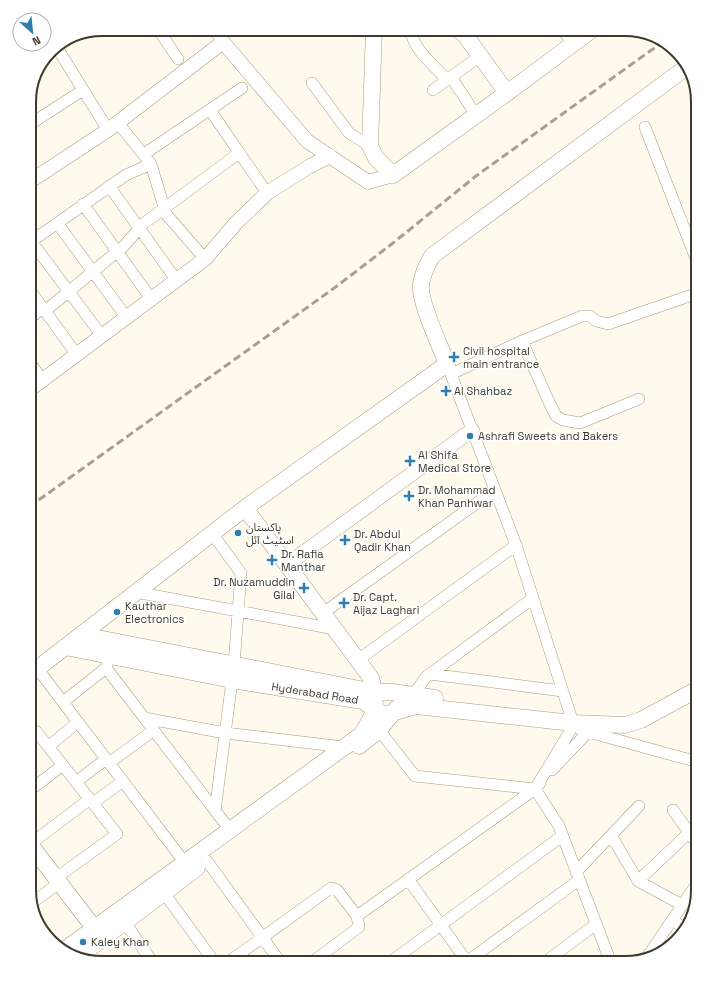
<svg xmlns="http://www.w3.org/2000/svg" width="727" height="992" viewBox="0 0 727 992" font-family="'Space Grotesk','Noto Sans Arabic',sans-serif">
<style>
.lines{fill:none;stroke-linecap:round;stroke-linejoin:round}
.minor-casing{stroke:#a79c7e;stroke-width:12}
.tertiary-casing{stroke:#a79c7e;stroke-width:15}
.secondary-casing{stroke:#a79c7e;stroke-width:17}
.minor{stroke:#fff;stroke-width:11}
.tertiary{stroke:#fff;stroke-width:14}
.secondary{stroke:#fff;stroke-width:16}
.rail{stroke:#a4a093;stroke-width:3;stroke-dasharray:8 4;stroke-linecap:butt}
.poi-dot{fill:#307eb0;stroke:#fff;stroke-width:1.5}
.labels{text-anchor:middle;stroke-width:3;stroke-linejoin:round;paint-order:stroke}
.poi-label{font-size:11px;fill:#3e3a2d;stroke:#fff;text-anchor:start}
.street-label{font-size:11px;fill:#3e3a2d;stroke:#fff}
.rim{fill:none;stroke:#3e3a2d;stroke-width:2}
</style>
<rect width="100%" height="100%" fill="#fffaed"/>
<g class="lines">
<defs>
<path id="minor" d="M158,29L178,59
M214,29L223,42
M411,29C411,48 435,66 447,80
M562,29L573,44
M56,46L108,130
M451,77L476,115
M312,83L349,133L370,146
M433,90L480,56
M210,110L267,193
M118,123L151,164L166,214L205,259
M29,125L83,90
M645,127L698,264
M144,154L242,88
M109,186L177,281
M83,204L152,300
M57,223L127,318
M31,241L102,336
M29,243L126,175L151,164
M29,289L77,355
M45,311L124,246L143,224L239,153
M29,319L43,308
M522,341L549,402L556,416L563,420L580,423L639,399
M29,361L42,380
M447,364L516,545L573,723L572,728L535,789L559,826L611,963
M451,374L522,341L582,316H590L596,321L608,324L698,293
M211,532L241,573L234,665L215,811
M135,592L335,629
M323,613L495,490
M358,660L516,545
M37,668L185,863
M106,668L230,830
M430,674L562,691
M413,695L426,677L533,598
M63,702L106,668L108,661
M144,718L225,733L344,747
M379,730L415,776L535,789
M581,730L698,762
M29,736L36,731L117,834L56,878
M49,746L78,722
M109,763L154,730
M552,770L588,732
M76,782L106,759
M29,791L63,765
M93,803L123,781
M673,810L698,845
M611,835L638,881L682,905
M29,845L90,799
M207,861L281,963
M576,872L639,806
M408,879L468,963
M638,881L698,824
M164,893L215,963
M32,903L59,883
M672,920L686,929
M124,921L153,963
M647,957L698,882
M227,963L331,888L337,890L357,916L535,789L540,783
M311,963L359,927L357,916
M389,963L562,836
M465,963L579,880
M544,963L596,924"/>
<path id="tertiary" d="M29,182L108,130L223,42L307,141L368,182L393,175
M29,390L205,259L236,223L267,193L310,166L330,156
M288,564L472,430"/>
<path id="secondary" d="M374,29L370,146L376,158L393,175L507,93L593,29
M457,29L465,35L507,93
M82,635L375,692H392L435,698
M65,647L232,680L363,701L380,713L388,714L416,706L573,723L625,725L641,720L698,689
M29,675L245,508
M359,746L379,730L397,708
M29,843L101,937
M63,951L361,735C376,713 378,704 371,678L245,508L447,364C440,345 419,302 421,285C422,274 427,265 432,256L688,66
M78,957L197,868"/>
</defs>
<use href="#minor" class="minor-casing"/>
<use href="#tertiary" class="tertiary-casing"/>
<use href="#secondary" class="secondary-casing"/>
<use href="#minor" class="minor"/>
<use href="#tertiary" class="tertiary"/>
<use href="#secondary" class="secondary"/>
<path class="rail" d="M29,507L337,286L393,243L476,176L664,41"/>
</g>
<g class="poi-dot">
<path d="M452 351h4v4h4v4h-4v4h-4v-4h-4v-4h4z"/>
<path d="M444 385h4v4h4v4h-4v4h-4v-4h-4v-4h4z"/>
<circle cx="470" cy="436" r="4"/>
<path d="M408 455h4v4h4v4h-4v4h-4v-4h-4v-4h4z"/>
<path d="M407 490h4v4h4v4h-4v4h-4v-4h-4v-4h4z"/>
<circle cx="238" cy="533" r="4"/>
<path d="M343 534h4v4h4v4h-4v4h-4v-4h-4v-4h4z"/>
<path d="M270 554h4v4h4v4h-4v4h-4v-4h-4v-4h4z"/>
<path d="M302 582h4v4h4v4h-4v4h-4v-4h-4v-4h4z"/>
<path d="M342 597h4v4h4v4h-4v4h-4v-4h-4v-4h4z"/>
<circle cx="117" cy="612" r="4"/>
<circle cx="83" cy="942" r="4"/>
</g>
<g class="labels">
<g class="poi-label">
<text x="463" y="355">Civil hospital<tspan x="463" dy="13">main entrance</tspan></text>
<text x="454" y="395">Al Shahbaz</text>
<text x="478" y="440">Ashrafi Sweets and Bakers</text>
<text x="418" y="459">Al Shifa<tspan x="418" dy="13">Medical Store</tspan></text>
<text x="418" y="494">Dr. Mohammad<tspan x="418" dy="13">Khan Panhwar</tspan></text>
<text x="246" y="531">پاکستان<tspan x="246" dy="13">اسٹیٹ آئل</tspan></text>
<text x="354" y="538">Dr. Abdul<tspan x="354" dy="13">Qadir Khan</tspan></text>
<text x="281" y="558">Dr. Rafia<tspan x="281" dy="13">Manthar</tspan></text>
<text x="295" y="586" text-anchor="end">Dr. Nuzamuddin<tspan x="295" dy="13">Gilal</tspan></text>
<text x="353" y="601">Dr. Capt.<tspan x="353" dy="13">Aijaz Laghari</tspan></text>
<text x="125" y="610">Kauthar<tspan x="125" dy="13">Electronics</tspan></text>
<text x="91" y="946">Kaley Khan</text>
</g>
<g class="street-label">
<text transform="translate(315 693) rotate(9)" y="4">Hyderabad Road</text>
</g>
</g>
<path d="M0 0H727V992H0ZM102 36H625A66 66 0 0 1 691 102V890A66 66 0 0 1 625 956H102A66 66 0 0 1 36 890V102A66 66 0 0 1 102 36Z" fill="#fff" fill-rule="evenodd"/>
<path class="rim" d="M102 36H625A66 66 0 0 1 691 102V890A66 66 0 0 1 625 956H102A66 66 0 0 1 36 890V102A66 66 0 0 1 102 36Z"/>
<g transform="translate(32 32) rotate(153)"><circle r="19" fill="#ffffff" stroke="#b2b0ab"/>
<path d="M0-3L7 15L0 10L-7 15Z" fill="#307eb0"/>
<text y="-6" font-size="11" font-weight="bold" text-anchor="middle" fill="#3e3a2d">N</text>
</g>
</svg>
